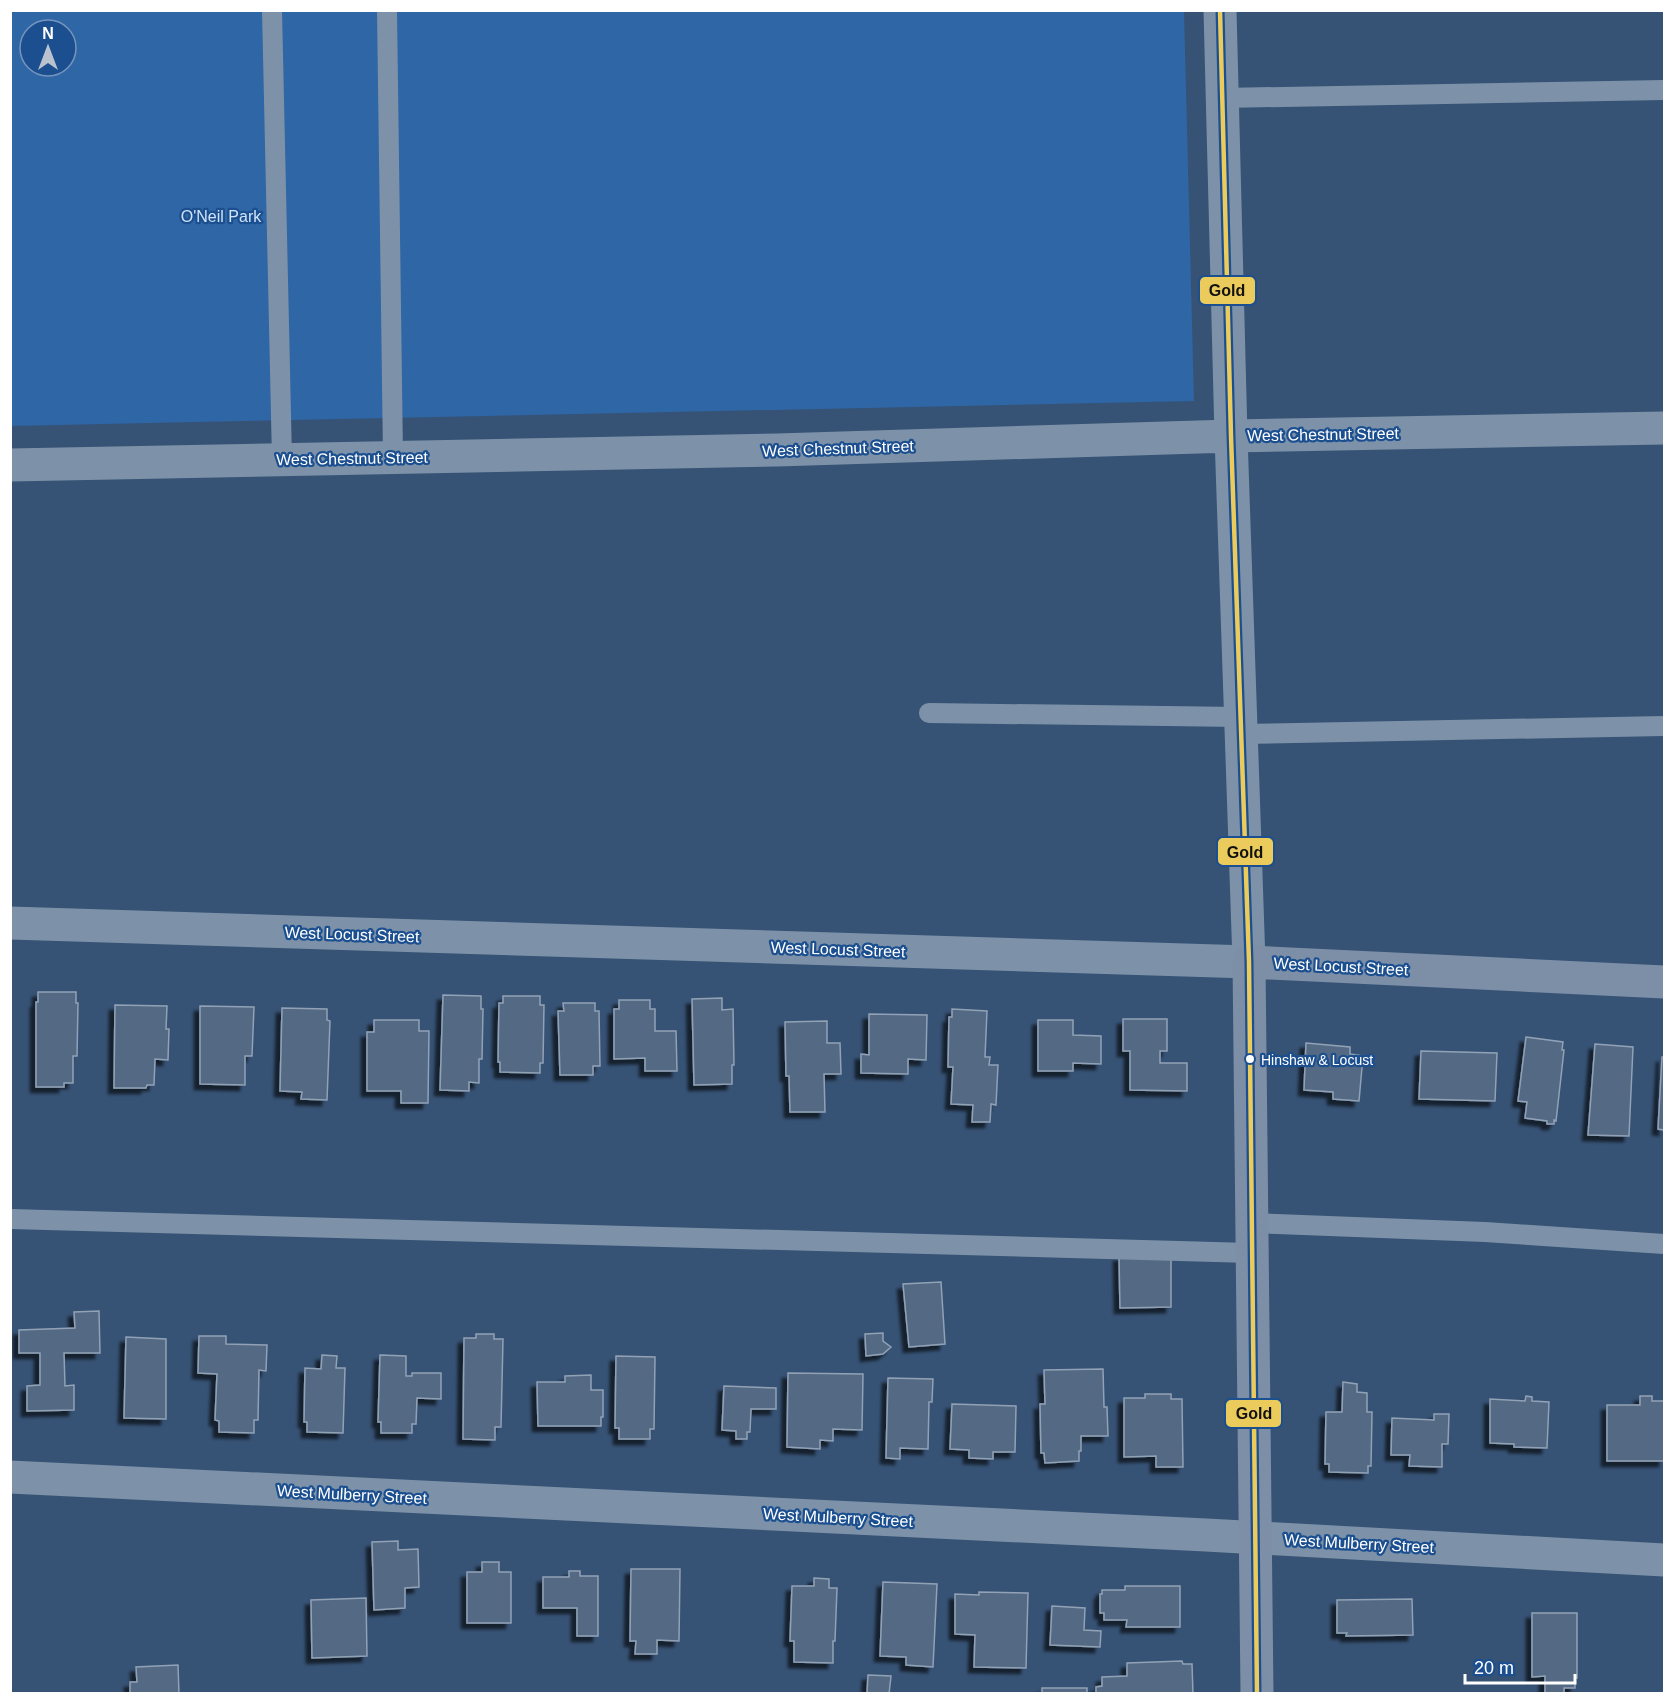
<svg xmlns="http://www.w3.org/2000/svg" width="1675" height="1704" viewBox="0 0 1675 1704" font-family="Helvetica,sans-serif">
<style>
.green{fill:#2f66a5;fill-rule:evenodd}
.building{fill:#526984;stroke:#92a2b6;stroke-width:1.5;filter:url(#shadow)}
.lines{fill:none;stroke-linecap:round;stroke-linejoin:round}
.service{stroke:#7d92a8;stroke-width:20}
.minor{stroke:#7d92a8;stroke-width:33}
.tertiary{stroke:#7d92a8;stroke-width:33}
.primary{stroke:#7d8ea7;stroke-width:33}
.bus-1-casing{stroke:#1b4f8f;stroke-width:9}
.bus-1{stroke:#ebcb5b;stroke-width:4.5}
.bus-dot{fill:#fff;stroke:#1b4f8f;stroke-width:2}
.labels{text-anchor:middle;stroke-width:4.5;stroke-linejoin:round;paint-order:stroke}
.bus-label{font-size:14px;fill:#fff;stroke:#1b4f8f;text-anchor:start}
.park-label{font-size:16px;fill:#cfe3fa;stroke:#1b4f8f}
.street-label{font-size:16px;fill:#fff;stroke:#1b4f8f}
.line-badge{stroke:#1b4f8f;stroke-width:2}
.pale-badge-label{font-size:16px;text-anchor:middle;font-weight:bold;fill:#111}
</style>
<defs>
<filter id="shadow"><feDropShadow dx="-5.5" dy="5.5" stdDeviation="1.5" flood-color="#0009"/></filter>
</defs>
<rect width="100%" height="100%" fill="#365274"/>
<path class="green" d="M10,11H1184L1194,401L11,426ZM30,30H66V66H30Z"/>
<path class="building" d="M38,992H76V1003H78L77,1056H73V1083H64V1087H36V1002H38Z
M443,995L481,996V1009H483L482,1059H479V1083L469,1082V1091L440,1090Z
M503,996H540V1005H544L543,1063H540V1073L500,1072V1062H498L499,1003H503Z
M722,998V1010L733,1009L734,1065H732V1084L694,1085L692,999Z
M619,1000H650V1009H655V1031H676L677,1071H645V1058L614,1059V1009H619Z
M563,1003H595V1011H599L600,1066H593V1075H560L558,1011H564Z
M115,1005L167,1006L166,1029H169L168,1060L155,1059L154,1085H147L146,1088H114Z
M200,1006L254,1007L252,1056H245V1085L200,1084Z
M282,1008L327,1009V1020L330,1021L327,1100L301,1099L302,1092L280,1091Z
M952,1009L987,1011L985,1057H990L989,1065H998L996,1105L991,1104L990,1122H972L973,1105L951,1104L953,1067H948L949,1017H952Z
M869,1014L927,1015L926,1060L908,1059V1074L861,1073V1054L869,1055Z
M1123,1019H1167V1051H1160V1063H1187V1091L1130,1090V1051H1123Z
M374,1020H419V1031H429L428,1103H401V1091H367V1032H374Z
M1038,1020H1073V1035L1101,1036V1064L1073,1063V1071H1038Z
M827,1021V1043H840L841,1074H824L825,1112H790L789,1076H786L785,1022Z
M1526,1037L1563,1042L1562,1050H1564L1556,1121L1554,1120V1124H1547V1121L1525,1118L1527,1102L1518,1101Z
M1306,1043L1350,1047V1054L1363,1056L1359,1101L1333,1099V1092L1304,1090Z
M1595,1044L1633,1047L1629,1136L1588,1135Z
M1421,1051L1497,1053L1495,1101L1419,1099Z
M1662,1057H1664V1130L1658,1129Z
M1171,1255V1307L1120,1308L1119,1256Z
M941,1282L945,1344L909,1347L903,1284Z
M99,1311L100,1353H64L65,1386L74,1385V1410L27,1411V1386L40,1385V1353H19V1330L75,1328L74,1312Z
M883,1333V1341L891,1347L883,1354L866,1356L865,1334Z
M476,1334H494V1339H503L501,1427H495V1440L463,1439L464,1338H476Z
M199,1336H226V1344L267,1345L266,1371L259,1370L258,1420H254V1433L219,1432V1421L215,1420L217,1374L198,1373Z
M126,1337L166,1339V1419L124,1418Z
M322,1355L337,1356L336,1368H345L343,1433L307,1432V1422H304L305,1368L321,1369Z
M380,1355L406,1356V1376H412V1373H441V1399L417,1398L416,1424H412V1433H381V1422H378Z
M616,1356L655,1357L654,1429H650V1439H619V1428H615Z
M1103,1369L1104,1407H1107L1108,1436H1081V1451H1079V1461L1045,1463L1044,1453H1041L1040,1404H1045L1044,1370Z
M788,1373L863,1374L862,1430L833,1429V1441L820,1440V1449L787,1447Z
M591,1375V1390H603V1417H601V1426H538L537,1382H565V1376Z
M888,1378L933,1379L932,1402H929L928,1449L900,1448V1459L886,1458Z
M1343,1382L1357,1384V1392L1367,1393V1412H1372L1371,1466H1368V1473L1329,1472V1464H1325L1326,1412H1342Z
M724,1386L776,1388V1409H751L750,1432H747V1439H736V1431L722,1430Z
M1145,1394H1171V1399H1182L1183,1467H1156V1456L1124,1457V1398H1145Z
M1526,1396L1532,1397V1401L1549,1402L1547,1448L1514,1447V1444L1490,1443V1399L1525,1401Z
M1640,1396H1652V1401H1664V1461H1607V1405H1640Z
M952,1404L1016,1406L1015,1452H993V1459L969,1458V1450L950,1449Z
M1434,1414H1449L1448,1444H1442V1467L1409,1466L1410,1455H1391L1392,1418L1434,1420Z
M398,1541V1550L418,1549L419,1587L405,1588V1608L374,1610L372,1542Z
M482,1562H499V1572H511V1623H467V1572H482Z
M631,1569H680L679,1641L657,1640V1654H635L636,1641H630Z
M569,1571H580V1576H598V1636H577V1608H543V1577H569Z
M814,1578L829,1579V1588H837L835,1641H833V1663L794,1662V1641H790L792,1586H814Z
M883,1582L937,1584L933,1667L906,1665V1657L880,1656Z
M1125,1586H1180V1627H1126L1127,1620H1104V1613H1100V1594H1102V1590H1125Z
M979,1592L1028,1593L1026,1668L974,1667L975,1635L955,1634V1594L979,1595Z
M366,1598L367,1656L312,1658L311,1600Z
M1412,1599L1413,1635L1346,1636L1347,1633H1337V1600Z
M1052,1606L1085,1608L1084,1630L1101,1631L1100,1647L1050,1645Z
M1532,1613H1577V1678H1575V1688H1564V1694H1545V1676L1532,1677Z
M1182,1661L1183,1664H1192L1193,1694H1096V1687L1102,1686V1677L1127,1676V1663Z
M178,1665L179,1694H130V1682H137L136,1667Z
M868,1675L891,1676L889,1694H867Z
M1042,1688H1087V1694H1042Z"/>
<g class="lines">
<path class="service" d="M272,10L282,460
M387,10L393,457
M1222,98L1664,90
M929,713L1240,717
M1241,734L1664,726
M10,1219L1251,1253
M1251,1223L1485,1232L1664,1244"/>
<path class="minor" d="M1220,10L1231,436L1249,962
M10,465L777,450L1231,436L1664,428
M10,1477L1206,1535L1664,1560"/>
<path class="tertiary" d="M10,923L1249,962"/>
<path class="primary" d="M1257,1694L1249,962L1664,982"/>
<defs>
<path id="bus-1" d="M1220,10L1231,436L1249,962L1257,1694"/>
</defs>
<use href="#bus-1" class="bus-1-casing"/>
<use href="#bus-1" class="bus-1"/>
</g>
<circle class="bus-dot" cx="1250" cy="1059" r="5"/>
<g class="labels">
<g class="bus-label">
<text x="1261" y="1065">Hinshaw &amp; Locust</text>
</g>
<g class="park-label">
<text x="221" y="222">O'Neil Park</text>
</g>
<g class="street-label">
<text transform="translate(1323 434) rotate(-1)" y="6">West Chestnut Street</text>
<text transform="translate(838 448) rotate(-2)" y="6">West Chestnut Street</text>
<text transform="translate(352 458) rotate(-1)" y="6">West Chestnut Street</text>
<text transform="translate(352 934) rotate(2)" y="6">West Locust Street</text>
<text transform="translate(838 949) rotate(2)" y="6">West Locust Street</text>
<text transform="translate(1341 966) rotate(3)" y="6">West Locust Street</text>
<text transform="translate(352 1494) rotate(3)" y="6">West Mulberry Street</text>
<text transform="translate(838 1517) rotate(3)" y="6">West Mulberry Street</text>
<text transform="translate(1359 1543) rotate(3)" y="6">West Mulberry Street</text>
</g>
</g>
<g class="line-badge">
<rect x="1199" y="276" width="57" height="29" rx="6" fill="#ebcb5b"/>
<rect x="1217" y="837" width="57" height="29" rx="6" fill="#ebcb5b"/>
<rect x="1225" y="1399" width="57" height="29" rx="6" fill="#ebcb5b"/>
</g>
<g class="pale-badge-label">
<text x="1227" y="296">Gold</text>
<text x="1245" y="858">Gold</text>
<text x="1254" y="1419">Gold</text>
</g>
<rect width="1675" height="1704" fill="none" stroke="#ffffff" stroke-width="24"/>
<g transform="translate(48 48)"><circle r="28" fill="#1b4f8f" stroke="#7695bc" stroke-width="1.5"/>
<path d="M0-4.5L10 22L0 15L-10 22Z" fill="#b9c2ce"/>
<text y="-9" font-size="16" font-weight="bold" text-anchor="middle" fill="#ffffff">N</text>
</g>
<path d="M1465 1674v9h110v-9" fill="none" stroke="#ffffff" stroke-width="3"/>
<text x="1474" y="1674" font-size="18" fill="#ffffff" stroke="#1b4f8f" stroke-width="4.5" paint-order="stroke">20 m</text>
</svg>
